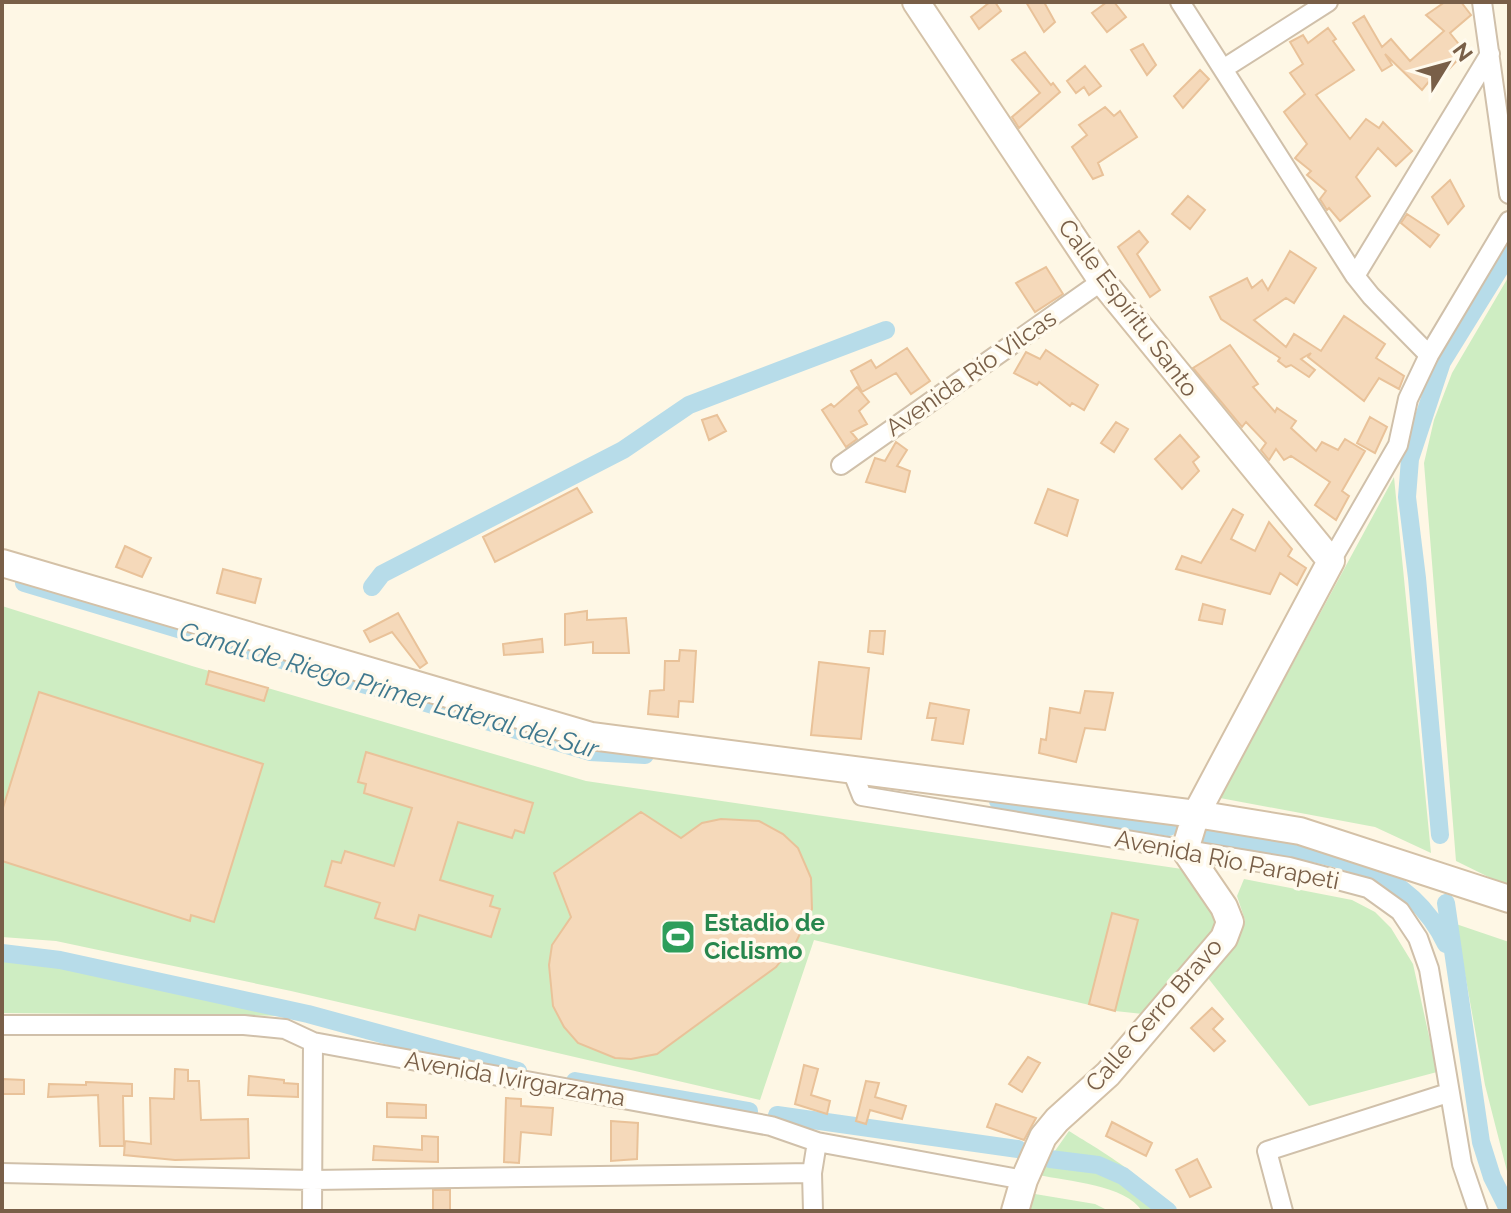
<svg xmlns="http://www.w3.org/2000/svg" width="1511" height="1213" viewBox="0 0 1511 1213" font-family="Raleway,sans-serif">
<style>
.green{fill:#ceedc2}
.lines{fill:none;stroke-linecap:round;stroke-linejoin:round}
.canal{stroke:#b7dce9;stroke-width:18}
.building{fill:#f5d9ba;stroke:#e9c299;stroke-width:2}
.street-casing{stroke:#d0c0aa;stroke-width:22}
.secondary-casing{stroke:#d4c1a7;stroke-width:30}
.street{stroke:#fff;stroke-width:18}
.secondary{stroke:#fff;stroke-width:26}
.labels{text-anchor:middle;stroke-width:7;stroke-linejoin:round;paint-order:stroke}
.street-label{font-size:24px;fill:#795f48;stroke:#fffaed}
.leisure-label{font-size:24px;font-weight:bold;fill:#27864d;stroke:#fffaed;text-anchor:start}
.water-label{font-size:26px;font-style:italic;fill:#3f788e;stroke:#fffaed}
</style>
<rect width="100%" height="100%" fill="#fef7e5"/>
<path class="green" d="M1509,276V887L1456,861L1424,463L1434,420L1452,373Z
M1394,477L1431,853L1375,827L1220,798Z
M2,606L192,666L586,781L1182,869L1216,915V934L1143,1014L1115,1011L814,940L760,1100L291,991L56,941L2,937Z
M1244,879L1352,900L1375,912L1391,928L1413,964L1437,1072L1309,1106L1208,978L1238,937L1245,920L1237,896Z
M1456,924L1509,942V1179L1485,1085Z
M2,960L52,966L296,1016L2,1013Z
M1069,1131C1094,1147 1159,1183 1165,1211H1142C1126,1185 1067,1181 1038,1175Z
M1035,1194L1095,1204L1109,1211H1028Z"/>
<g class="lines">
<path class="canal" d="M24,583L590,752L645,755
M372,587L382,574L623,450L689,405L886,330
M998,801L1169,827
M1440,835L1417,578L1407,497L1410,459L1442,362L1509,254
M1208,837C1299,852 1401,850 1446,944
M1446,903L1481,1142L1492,1177L1509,1211
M2,953L60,960L308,1014L518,1071
M575,1081L749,1111
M777,1115L1018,1149
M1050,1159L1098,1165L1123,1176L1168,1211"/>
</g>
<path class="building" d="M990,2H995L1001,11L979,29L971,17Z
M1026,2H1044L1055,22L1044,32Z
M1107,2H1114L1126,17L1107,32L1092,13Z
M1445,2H1461L1471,15L1450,33L1465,52L1436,83L1435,74L1422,90L1385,54L1392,65L1382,71L1353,23L1364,16L1382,47L1391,39L1410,61L1444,31L1426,15Z
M1328,28L1336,39L1333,41L1354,70L1316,95L1350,139L1366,119L1379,128L1383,122L1412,151L1396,166L1378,148L1356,177L1370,196L1340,221L1329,208L1327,210L1320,199L1326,191L1307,175L1311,171L1295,158L1307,144L1284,112L1305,94L1290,73L1303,64L1290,42L1303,35L1308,43Z
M1143,44L1156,65L1147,75L1131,50Z
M1025,52L1051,85L1053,83L1060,92L1019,128L1012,117L1040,93L1012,60Z
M1085,66L1101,86L1089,95L1084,87L1076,93L1067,81Z
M1200,70L1209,79L1183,108L1174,96Z
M1105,107L1114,116L1120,111L1137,137L1098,163L1103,175L1093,179L1072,147L1087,135L1079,125Z
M1450,180L1464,206L1448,224L1432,197Z
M1188,196L1205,210L1190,229L1172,214Z
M1407,214L1439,235L1430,247L1401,223Z
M1139,231L1148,242L1137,254L1160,290L1150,297L1118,247Z
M1290,251L1316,268L1294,303L1286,298L1254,320L1286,347L1294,334L1321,351L1344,316L1385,344L1376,358L1404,376L1399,389L1379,378L1364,401L1308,357L1311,353L1301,359L1315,370L1309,377L1291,365L1286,367L1278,361L1280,358L1221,319L1210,297L1247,278L1252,288L1262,280L1268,290Z
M1046,267L1063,294L1035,312L1016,283Z
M1230,345L1258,384L1253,387L1275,412L1277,408L1296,421L1291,428L1316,451L1322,442L1338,450L1345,439L1365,451L1342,491L1349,496L1336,520L1315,505L1330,482L1291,456L1284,460L1276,449L1269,460L1261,450L1266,443L1246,422L1242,427L1193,368Z
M907,348L930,381L911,394L896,373L862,392L851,371L871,360L876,368Z
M1046,350L1098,385L1084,410L1072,403L1070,406L1039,382L1037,385L1014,373L1026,352L1040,359Z
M857,387L869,402L859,411L867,424L851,432L857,439L846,447L822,410L831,404L834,407Z
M717,415L726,431L709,440L702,420Z
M1370,417L1387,427L1375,453L1357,443Z
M1116,422L1128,429L1114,452L1101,443Z
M1180,435L1199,457L1193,462L1199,471L1182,489L1155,459Z
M896,442L907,450L897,466L910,471L905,492L866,482L875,458L885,461Z
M577,488L592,512L495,562L483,537Z
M1048,489L1078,500L1067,536L1035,523Z
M1233,509L1243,515L1231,539L1255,551L1269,522L1292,549L1288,556L1306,568L1297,585L1280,573L1270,594L1176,569L1182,556L1201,563Z
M125,546L151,558L142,577L116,567Z
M223,569L261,579L255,603L217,593Z
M1203,604L1225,610L1222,624L1199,620Z
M587,611V620L626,618L629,653H593V642L565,645V614Z
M398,613L427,663L420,668L392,632L370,642L364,631Z
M870,631H885L883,654L868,652Z
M542,639L543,652L504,655L503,644Z
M680,650L696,651L693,702L679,701L678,717L648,714L650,691L664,690L665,661H679Z
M819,662L869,668L861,739L811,735Z
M209,671L268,688L264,701L206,684Z
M1085,691L1113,693L1105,730L1085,728L1076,762L1039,753L1041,739L1046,740L1050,708L1080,713Z
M39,692L263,764L214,922L191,915L190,921L2,861V811Z
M930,703L969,710L963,744L932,740L936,718H927Z
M366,752L533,803L524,833L515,830L512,838L458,822L440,880L493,896L490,906L500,909L491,937L419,915L415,930L375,918L380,903L325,886L332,861L341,863L345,851L394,866L412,808L364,793L366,784L358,782Z
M641,812L681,838L702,823L721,819L759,821L783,834L798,848L811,878L812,909L796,942L776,967L657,1054L631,1059L615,1058L578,1043L564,1027L553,1006L549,965L552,945L571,917L554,873Z
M1112,913L1138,920L1115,1011L1089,1004Z
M1212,1008L1223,1019L1213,1029L1225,1041L1214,1051L1191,1028Z
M1028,1057L1040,1063L1022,1092L1009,1084Z
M804,1065L818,1069L811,1095L830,1101L827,1114L795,1104Z
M175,1069L188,1070V1081H199L201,1120L248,1119L249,1158L175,1160L124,1155L125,1141L151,1144L150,1098L174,1099Z
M249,1076L284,1080V1083L298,1084V1097L248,1095Z
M2,1079L24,1080V1094H2Z
M866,1081L879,1083L875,1097L906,1106L902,1119L870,1110L866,1124L856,1121Z
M86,1082L132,1084V1096H123L124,1146H100L98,1095L48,1097L49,1084L86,1085Z
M506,1098L521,1099V1106L553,1108L551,1135L521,1132L519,1163L504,1162Z
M387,1103L426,1105V1118L387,1117Z
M996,1104L1036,1118L1024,1140L987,1127Z
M611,1121L638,1123L637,1159L611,1161Z
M1112,1122L1152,1143L1146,1156L1106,1136Z
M422,1136L438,1137V1162L373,1160L374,1146L422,1150Z
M1197,1159L1211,1187L1190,1197L1176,1170Z
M433,1190H450V1211H433Z"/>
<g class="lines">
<defs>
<path id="street" d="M1180,2L1355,276L1371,296L1429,355
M1482,2L1509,194
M1223,69L1328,2
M1355,276L1490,54
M841,465L1102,281
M1331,561L1398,445L1408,399L1429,355L1509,221
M851,768L862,796L1289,867L1368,888L1400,911L1418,938L1429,969L1462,1164L1478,1211
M2,1025H244L285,1029L313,1042L771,1126L817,1142L1024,1180
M2,1173L312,1180L812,1173
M312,1211L313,1042
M813,1211L812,1173L817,1142
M1283,1211L1267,1151L1448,1093"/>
<path id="secondary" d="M916,2L1102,281L1331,561L1196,814L1185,850L1224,907L1230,922L1224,938L1108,1074L1057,1120L1043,1137L1024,1180L1015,1211
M2,563L591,736L1196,814L1300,831L1509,899"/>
</defs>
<use href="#street" class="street-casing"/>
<use href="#secondary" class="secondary-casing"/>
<use href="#street" class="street"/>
<use href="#secondary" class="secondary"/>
</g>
<defs>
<symbol id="stadium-square" viewBox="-11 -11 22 22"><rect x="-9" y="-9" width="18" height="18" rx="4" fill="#2e9e5b" stroke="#fffaed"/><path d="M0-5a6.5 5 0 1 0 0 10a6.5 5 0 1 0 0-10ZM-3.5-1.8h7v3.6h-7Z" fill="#fff"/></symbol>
</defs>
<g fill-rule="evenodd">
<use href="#stadium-square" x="658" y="917" width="40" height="40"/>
</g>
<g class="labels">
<g class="street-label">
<text transform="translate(1128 308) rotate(53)" y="8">Calle Espíritu Santo</text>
<text transform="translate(971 373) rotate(-35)" y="8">Avenida Río Vilcas</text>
<text transform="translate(1227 860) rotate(11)" y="8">Avenida Río Parapeti</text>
<text transform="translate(1154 1015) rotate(-49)" y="8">Calle Cerro Bravo</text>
<text transform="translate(515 1079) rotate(10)" y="8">Avenida Ivirgarzama</text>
</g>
<g class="leisure-label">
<text x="704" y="931">Estadio de<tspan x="704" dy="28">Ciclismo</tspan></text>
</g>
<g class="water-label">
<text transform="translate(389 690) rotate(16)" y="9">Canal de Riego Primer Lateral del Sur</text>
</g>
</g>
<rect width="1511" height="1213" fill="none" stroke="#795f48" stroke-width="8"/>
<g transform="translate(1447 64) rotate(53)" stroke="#fffaed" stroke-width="6" paint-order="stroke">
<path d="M0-6L14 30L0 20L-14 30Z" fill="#795f48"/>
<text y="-12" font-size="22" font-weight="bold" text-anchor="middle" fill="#795f48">N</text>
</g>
</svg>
